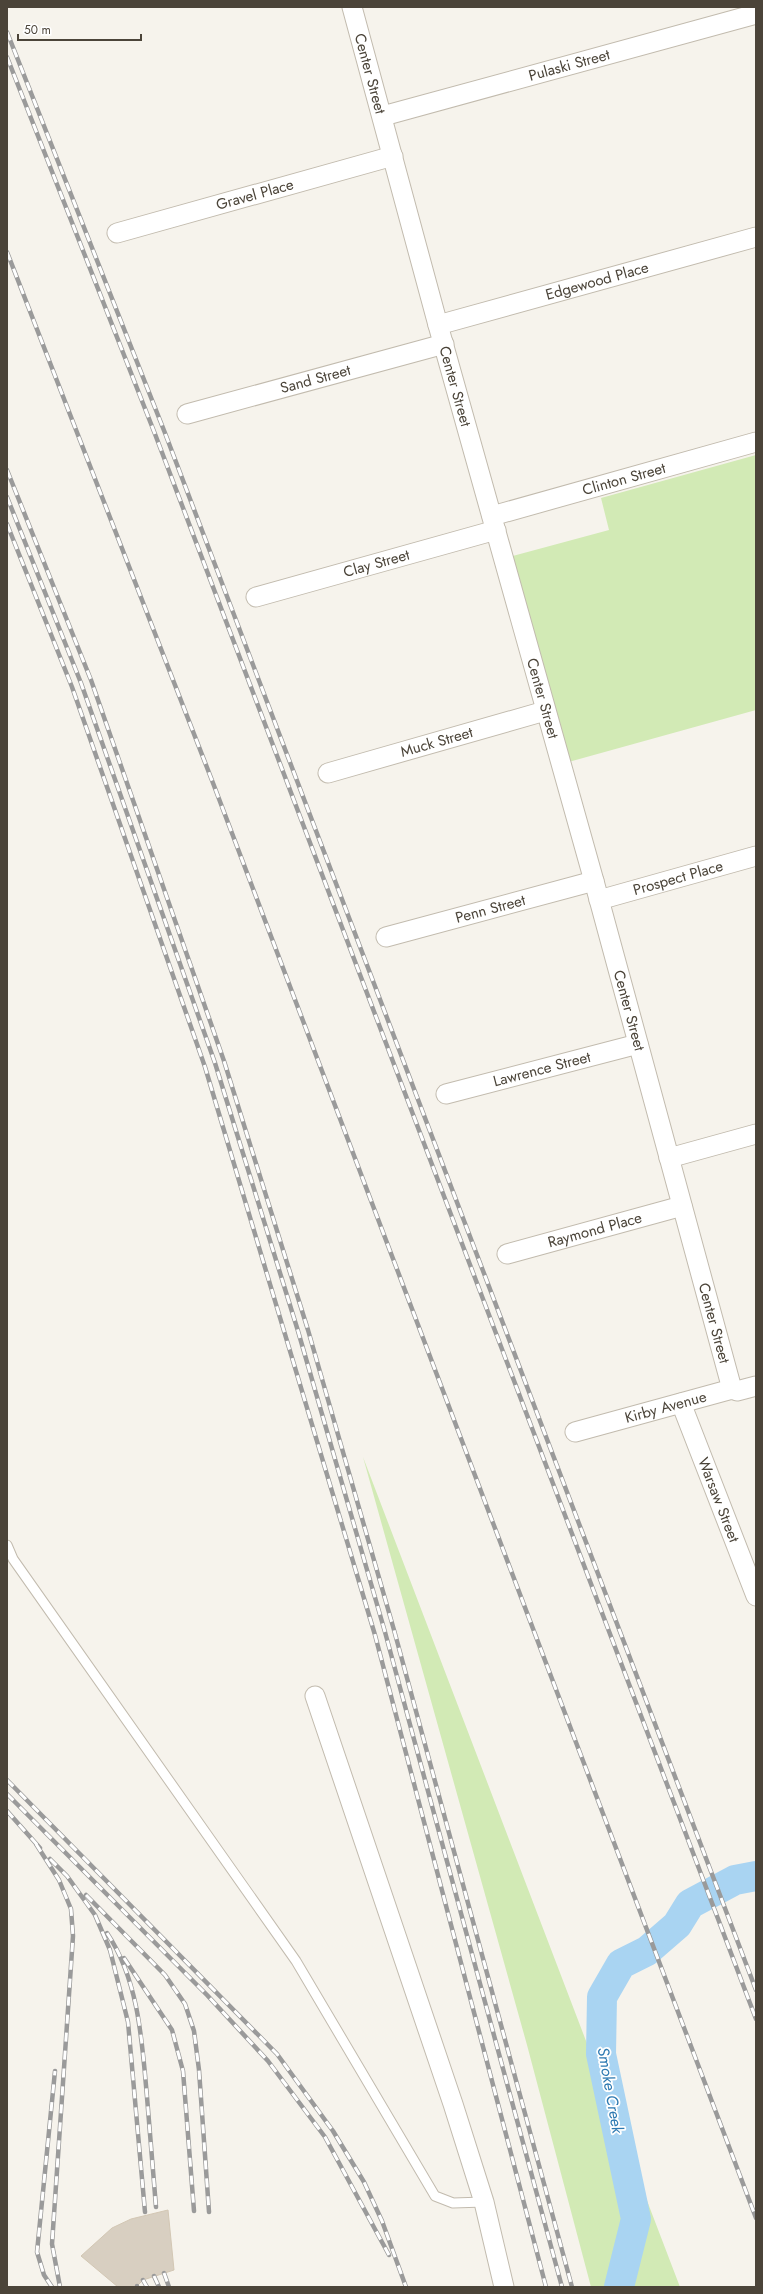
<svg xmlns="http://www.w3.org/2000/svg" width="763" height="2294" viewBox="0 0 763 2294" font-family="Jost,sans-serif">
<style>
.green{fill:#d2eab5}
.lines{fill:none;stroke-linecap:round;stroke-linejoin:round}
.river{stroke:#a9d4f2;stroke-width:30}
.building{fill:#d8cfc1;stroke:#d3c7b4}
.service-casing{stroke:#c2bbae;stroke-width:11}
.minor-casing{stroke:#c2bbae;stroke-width:21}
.service{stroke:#fff;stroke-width:9}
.minor{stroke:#fff;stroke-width:19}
.rail-casing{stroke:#9a9a9a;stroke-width:4.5}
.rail{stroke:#fff;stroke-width:3;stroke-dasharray:9;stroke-linecap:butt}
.labels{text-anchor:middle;stroke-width:3.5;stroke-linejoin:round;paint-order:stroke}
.street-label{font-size:15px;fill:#4b4439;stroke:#fff}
.water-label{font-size:16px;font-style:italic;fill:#2e7ab2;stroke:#fff}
</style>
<rect width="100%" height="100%" fill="#f6f3ec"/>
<path class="green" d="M756,455V710L565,763L509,557L609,530L601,498Z
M363,1457L680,2287H591L527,2045Z"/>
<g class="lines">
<path class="river" d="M619,2287L636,2219L601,2054L602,1997L621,1964L647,1951L677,1925L690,1904L735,1880L756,1876"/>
</g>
<path class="building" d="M168,2210L174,2270L143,2280L136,2287H118L81,2256L112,2228L131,2219Z"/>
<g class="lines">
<defs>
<path id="service" d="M7,1545L13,1559L296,1961L435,2196L453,2203L484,2202"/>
<g id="minor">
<path id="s1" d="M352,7L438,325L594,881L732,1389"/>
<path id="s2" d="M383,116L756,14"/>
<path id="s3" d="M117,233L393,156"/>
<path id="s4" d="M438,325L756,237"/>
<path id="s5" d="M187,414L444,344"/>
<path id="s6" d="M492,516L756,442"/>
<path id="s7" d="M256,597L496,530"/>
<path id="s8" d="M328,773L545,711"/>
<path id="s9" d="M599,900L756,856"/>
<path id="s10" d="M386,937L594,881"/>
<path id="s11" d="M446,1094L638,1044"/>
<path d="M669,1158L756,1134"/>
<path id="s12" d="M507,1254L682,1206"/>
<path id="s13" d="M681,1403L756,1596"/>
<path id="s14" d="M575,1432L732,1389L737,1391L756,1386"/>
<path d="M315,1696L453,2104L484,2202L504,2287"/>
</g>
</defs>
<use href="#service" class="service-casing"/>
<use href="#minor" class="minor-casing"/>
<use href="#service" class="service"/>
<use href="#minor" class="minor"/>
<defs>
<path id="rail" d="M7,32L165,433L756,1990
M7,57L155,434L756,2019
M7,252L213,783L756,2218
M7,470L91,680L224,1061L308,1330L394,1630L572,2287
M7,497L81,683L215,1063L298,1331L385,1632L562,2287
M7,524L72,687L205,1067L375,1635L546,2287
M7,1780L277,2054L333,2131L364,2182L382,2221L406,2287
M7,1794L207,1995L268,2061L325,2137L389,2255
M7,1811L40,1848
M36,1844L59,1880L71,1909L73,1936L52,2244L60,2287
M50,1859L67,1876L95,1915L110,1950L128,2022L145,2212
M86,1895L165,1975L185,2004L194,2031L199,2070L209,2212
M107,1933C139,1981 142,2041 147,2097C150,2134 153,2171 156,2207
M124,1958L172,2030L183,2071L194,2211
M164,2273L169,2287
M154,2276L159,2287
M143,2280L147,2287
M137,2286V2287
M52,2287L44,2275L37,2252L55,2071"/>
</defs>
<use href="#rail" class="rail-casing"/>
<use href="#rail" class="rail"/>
</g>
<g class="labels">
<g class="street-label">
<text dy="5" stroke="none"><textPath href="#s2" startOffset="193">Pulaski Street</textPath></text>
<text dy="5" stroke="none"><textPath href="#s1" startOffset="69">Center Street</textPath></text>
<text dy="5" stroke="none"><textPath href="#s3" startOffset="143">Gravel Place</textPath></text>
<text dy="5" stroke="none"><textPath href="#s4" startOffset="165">Edgewood Place</textPath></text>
<text dy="5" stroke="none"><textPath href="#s5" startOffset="133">Sand Street</textPath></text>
<text dy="5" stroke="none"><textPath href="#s1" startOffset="393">Center Street</textPath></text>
<text dy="5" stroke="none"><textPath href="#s6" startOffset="137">Clinton Street</textPath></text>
<text dy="5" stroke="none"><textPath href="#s7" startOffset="125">Clay Street</textPath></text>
<text dy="5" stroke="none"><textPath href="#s1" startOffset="717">Center Street</textPath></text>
<text dy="5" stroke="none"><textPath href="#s8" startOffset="113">Muck Street</textPath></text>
<text dy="5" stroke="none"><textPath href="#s9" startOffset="82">Prospect Place</textPath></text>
<text dy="5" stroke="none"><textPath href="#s10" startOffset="108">Penn Street</textPath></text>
<text dy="5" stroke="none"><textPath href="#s1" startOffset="1041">Center Street</textPath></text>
<text dy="5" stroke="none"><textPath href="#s11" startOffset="99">Lawrence Street</textPath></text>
<text dy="5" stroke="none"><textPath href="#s12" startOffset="91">Raymond Place</textPath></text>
<text dy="5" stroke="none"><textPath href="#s1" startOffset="1365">Center Street</textPath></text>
<text dy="5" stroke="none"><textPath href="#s14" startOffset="94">Kirby Avenue</textPath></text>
<text dy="5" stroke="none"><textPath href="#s13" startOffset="104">Warsaw Street</textPath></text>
</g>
<g class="water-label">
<text transform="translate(611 2090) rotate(80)" y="6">Smoke Creek</text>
</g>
</g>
<rect width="763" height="2294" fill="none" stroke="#4b4439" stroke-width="16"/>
<path d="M18 34v6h123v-6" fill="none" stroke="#4b4439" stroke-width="2"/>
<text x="24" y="34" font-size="12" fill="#4b4439" stroke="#ffffff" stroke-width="3" paint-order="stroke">50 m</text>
</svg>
